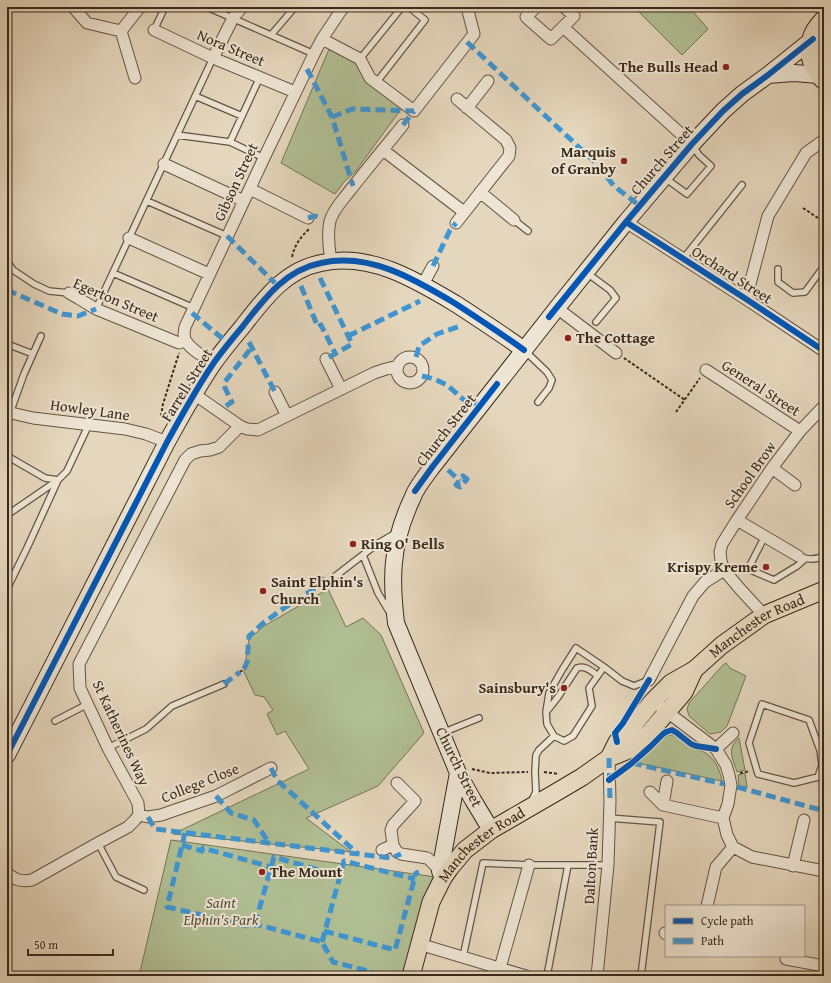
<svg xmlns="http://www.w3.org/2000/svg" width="831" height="983" viewBox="0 0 831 983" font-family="'Gentium Book Plus',serif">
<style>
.green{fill:#b1bf94;stroke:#757458}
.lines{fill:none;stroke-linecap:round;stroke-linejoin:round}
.lane-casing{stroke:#645444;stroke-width:8}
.street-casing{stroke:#645444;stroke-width:13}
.secondary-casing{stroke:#39291b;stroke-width:18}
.primary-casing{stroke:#39291b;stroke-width:19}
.highway-casing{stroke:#39291b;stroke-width:22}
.path{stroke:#39291b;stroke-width:2;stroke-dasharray:3 2;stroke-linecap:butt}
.lane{stroke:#eee5d4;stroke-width:5.5}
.street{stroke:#eee5d4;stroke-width:11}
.secondary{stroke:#eee5d4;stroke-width:16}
.primary{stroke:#e5d7bd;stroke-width:17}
.highway{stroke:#e5d7bd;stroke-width:20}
.quiet{stroke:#3e96d4;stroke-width:5;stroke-dasharray:10 5;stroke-linecap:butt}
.cycleway-casing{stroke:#eee5d4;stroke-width:8}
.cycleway{stroke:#0057b8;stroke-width:6}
.poi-dot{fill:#8f2418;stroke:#eee5d4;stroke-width:1.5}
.labels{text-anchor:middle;stroke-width:4;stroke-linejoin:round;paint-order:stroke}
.street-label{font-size:15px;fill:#39291b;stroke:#eee5d4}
.poi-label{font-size:15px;font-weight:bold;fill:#39291b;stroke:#eee5d4;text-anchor:end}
.park-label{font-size:15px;font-style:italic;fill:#574e39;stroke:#eee5d4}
</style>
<rect width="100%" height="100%" fill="#e5d7bd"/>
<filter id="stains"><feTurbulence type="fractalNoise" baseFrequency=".005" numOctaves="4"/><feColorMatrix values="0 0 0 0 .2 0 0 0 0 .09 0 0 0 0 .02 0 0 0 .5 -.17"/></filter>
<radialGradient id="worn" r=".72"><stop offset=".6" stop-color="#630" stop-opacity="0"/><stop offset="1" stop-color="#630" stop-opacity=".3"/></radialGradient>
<path class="green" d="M634,7H689L708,29L682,55Z
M329,49H334L343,51L404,105L355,172L344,182L335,194L281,163Z
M328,589L346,627L363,618L381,635L424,733L378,786L306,818L351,852L173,834L309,769L285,731L277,735L267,714L273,710L264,697L255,695L244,672L249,639L264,626Z
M726,663L730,668L746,676L727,726L721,732L710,734L689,716L687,709L689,703L722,666Z
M669,735C677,735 683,743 690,747C693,749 698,750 702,751C714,756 720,770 722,781L637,763L664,738Z
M739,738L745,770L737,772C733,759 726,749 739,738Z
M745,773L747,787L739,786L738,775Z
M171,840L443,878L418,976H139Z"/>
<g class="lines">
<defs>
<path id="lane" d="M207,7L314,54
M154,30L165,7
M271,35L295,7
M360,59L402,7
M376,83L425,20L409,7
M195,96L242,116
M177,135L230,142L264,158
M230,142L260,77
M665,178L687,194L711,166L699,155L693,146
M147,201L227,236
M514,220L528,231
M683,259L742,185
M7,261L13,270L34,284L49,291L69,293
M778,269V282L793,293L805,292L824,266
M113,273L194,308
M587,273L610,290L616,298L596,322
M96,309L213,58
M7,344L33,354
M525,351L547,372L552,380L549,388L538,402
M10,413L24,374L41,336
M7,456L45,478L58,480L67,471L89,424
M7,515L58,480
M765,536L748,569L774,580L797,566L805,559
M363,555L378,593L390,613
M802,557C810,561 817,559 824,556
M333,578L377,544L396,533
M7,589L27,548L58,480
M604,667L589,688L592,706L573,736L564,741L554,736L547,724L546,712L549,693L562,670L576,648L604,667L622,681L634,686L649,680
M547,711L558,697L577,668C585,665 591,671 597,675
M55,721L88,704
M442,733L479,718
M108,748L146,729L172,706L224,684
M818,777L822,765L820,750L809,720L762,704L749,743L758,774L794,783L818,777H824
M531,802L536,792L535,772L536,755L539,750L554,736
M609,818L660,822L641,976
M98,843L116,877L144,890
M463,957L483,863L529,865H608
M493,976L495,966
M547,976L568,865"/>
<path id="street" d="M73,7L87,23L121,31L135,78
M536,7L526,17L551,39L574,16L564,7
M563,27L692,144
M154,30L213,58L295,92
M121,31L140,7
M322,39L360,59L370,78L414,111L474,34L467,7
M213,58L233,18L242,7
M467,108L488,81
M383,150L464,212
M164,164L244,201
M250,189L308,218
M480,192L514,220
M626,222L746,299L824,351
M456,223L509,156L510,148L506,140L457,99
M129,238L209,274
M331,261C329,249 327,234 330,221C333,210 342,201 348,193C366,170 385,147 403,125
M423,284L433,266
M69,293L78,298L96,309L174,341L179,343L185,340C192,351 203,356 214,362
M746,299L768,216L806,153L824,140
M557,308L616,353
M185,340L184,334L185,327L264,158L314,54L322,39L340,12L344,7
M397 370a13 13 0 1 1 26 0a13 13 0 1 1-26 0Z
M326,359L341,389
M706,370L800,431
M275,392L287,416
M194,394L240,426L247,429L258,430L374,373L386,369L398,366
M7,412L33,418L125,429L146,434L167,442
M772,468L795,485
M737,520L798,556
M764,615L740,589L724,570L721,561L720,552L722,544L737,520L772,468L800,431L824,406
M649,680L693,596L705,582L724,570
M653,701L716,749
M733,733L716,749L726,765L729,775L731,785L728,804L723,818L727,835L733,847L752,857L824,871
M397,783L415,801L393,825L391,830L393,845L397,852L401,854L427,858L431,861L440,871
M650,792L663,805L667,781
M663,805L723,818
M139,815L148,817L161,815L216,796L271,768
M382,850L393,845
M793,866L804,820
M7,873C15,880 21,882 32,880L98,843L128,827L134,821L139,815L138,803L108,748L80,688L79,664L185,460L191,454L200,451L210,450L219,447L240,426
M707,906L716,867L733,847
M665,933L666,934
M419,944L526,976
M786,959L824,966
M500,968L529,865
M597,976L608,865L610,801L609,758"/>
<path id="secondary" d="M768,75L794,73L819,75
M7,755L167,442C182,415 196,389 213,364C222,351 233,338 243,326C264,299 285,270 321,263C370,252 416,280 456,304C479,319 502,334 524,350
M491,830L473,800L458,773L396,623C391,581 391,548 408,508C410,503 413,497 415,492C420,483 427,474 433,466L557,308L626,222L692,144L723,111L742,94L768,75L813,39
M443,878L440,871L458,773"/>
<g id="primary">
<path id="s1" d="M609,758L617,742L630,729L653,701L671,683L694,670L722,645L764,615L824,590"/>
<path id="s2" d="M411,976L431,902L443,878L450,868L465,850L491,830L529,808L555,793L582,777L609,758L631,749L650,732L684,692L694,670"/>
</g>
<path id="highway" d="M824,21C821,24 818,28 816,31C807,47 811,67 824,79"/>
</defs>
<use href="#lane" class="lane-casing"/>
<use href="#street" class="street-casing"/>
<use href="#secondary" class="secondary-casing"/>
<use href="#primary" class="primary-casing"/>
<use href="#highway" class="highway-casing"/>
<path class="path" d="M803,208L824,222
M292,257C295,244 300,238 309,229
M624,358L685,400
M676,412L700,378
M161,416L163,404L179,353
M240,672L244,669
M472,769L490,773L528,772
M544,772L559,774
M740,773L750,771"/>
<use href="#lane" class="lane"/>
<use href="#street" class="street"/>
<use href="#secondary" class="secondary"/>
<use href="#primary" class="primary"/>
<use href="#highway" class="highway"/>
<path class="quiet" d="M467,42L536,107L598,165L614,186L640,206
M307,69L332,117L353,186
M332,117L352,109L414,111
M403,125L414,111
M308,218L315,216L322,219
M227,236L278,286
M433,266L450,230L456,223
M320,278L352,344L326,359
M301,286L318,327L321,325L335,353
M7,290L62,314L78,316L96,309
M192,313L229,344
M348,336L420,301
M249,342L275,392
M416,357L419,346L437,334L460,326
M422,376L434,379L447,385L464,400L481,405
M226,406L232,402L225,388L224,383L252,347
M448,470L460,481
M463,476L467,479L460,487L456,485Z
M244,669L247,662L249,636L262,624L284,608L319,586L327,574
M224,684L240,672
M609,758L610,801
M632,763L724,784
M271,768L277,780L358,854
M737,787L821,810L824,809
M216,796L231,813L254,820L269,843
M148,817L155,829L391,858L401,854
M185,833L167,907L253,927L255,924L322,942L333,962L372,972L376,976
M182,845L202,851L203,848L271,867
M255,924L274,857L340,876
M324,931L395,950L416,873L419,872
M322,942L344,861L415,879"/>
<defs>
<path id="cycleway" d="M626,222L746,299L824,351
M549,317L626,222L692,144L723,111L742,94L768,75L813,39
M415,491L433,466L497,384
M617,742L615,733L623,723L649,680
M7,755L167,442C182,415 196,389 213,364C222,351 233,338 243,326C264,299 285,270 321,263C370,252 416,280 456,304C479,319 502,334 524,350
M609,780L632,763L651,746L663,734L666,732L672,730L677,733L691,744L696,746L716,749"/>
</defs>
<use href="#cycleway" class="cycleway-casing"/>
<use href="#cycleway" class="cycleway"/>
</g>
<g class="poi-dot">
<circle cx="726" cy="67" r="4"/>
<circle cx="624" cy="161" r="4"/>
<circle cx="568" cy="338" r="4"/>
<circle cx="353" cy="544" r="4"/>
<circle cx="766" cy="567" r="4"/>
<circle cx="263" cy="591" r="4"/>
<circle cx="564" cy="688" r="4"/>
<circle cx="262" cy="872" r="4"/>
</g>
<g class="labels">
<g class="street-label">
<text transform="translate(231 48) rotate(23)" y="5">Nora Street</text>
<text transform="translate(662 160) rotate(-49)" y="5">Church Street</text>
<text transform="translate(236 182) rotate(-65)" y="5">Gibson Street</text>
<text transform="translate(732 275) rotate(33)" y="5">Orchard Street</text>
<text transform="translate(116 300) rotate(23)" y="5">Egerton Street</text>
<text transform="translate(187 385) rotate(-58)" y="5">Farrell Street</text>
<text transform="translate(761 388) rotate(33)" y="5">General Street</text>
<text transform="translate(90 410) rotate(8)" y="5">Howley Lane</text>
<text transform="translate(446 430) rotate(-52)" y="5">Church Street</text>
<text transform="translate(750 475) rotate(-55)" y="5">School Brow</text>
<text dy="5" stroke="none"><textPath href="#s1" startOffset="202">Manchester Road</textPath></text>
<text transform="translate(121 733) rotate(65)" y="5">St Katherines Way</text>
<text transform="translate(459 767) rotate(64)" y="5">Church Street</text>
<text transform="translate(200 783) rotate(-22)" y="5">College Close</text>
<text dy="5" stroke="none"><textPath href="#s2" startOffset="155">Manchester Road</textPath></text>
<text transform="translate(591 866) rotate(-87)" y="5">Dalton Bank</text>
</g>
<g class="poi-label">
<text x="718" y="72">The Bulls Head</text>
<text x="616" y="157">Marquis<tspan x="616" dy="17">of Granby</tspan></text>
<text x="576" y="343" text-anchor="start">The Cottage</text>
<text x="361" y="549" text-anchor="start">Ring O' Bells</text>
<text x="758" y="572">Krispy Kreme</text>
<text x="271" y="587" text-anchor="start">Saint Elphin's<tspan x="271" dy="17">Church</tspan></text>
<text x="556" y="693">Sainsbury's</text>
<text x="270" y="877" text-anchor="start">The Mount</text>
</g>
<g class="park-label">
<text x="221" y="908">Saint<tspan x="221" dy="17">Elphin's Park</tspan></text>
</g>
</g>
<rect width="831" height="983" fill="none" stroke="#e5d7bd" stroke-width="24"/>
<rect x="8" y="8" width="815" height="967" fill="none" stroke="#39291b" stroke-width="2"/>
<rect x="12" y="12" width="807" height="959" fill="none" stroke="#39291b"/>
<rect x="665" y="905" width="140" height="52" fill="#eee5d4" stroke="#a69a8a"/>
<rect x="673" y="918" width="20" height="6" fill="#0057b8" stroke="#a69a8a"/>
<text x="701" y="925" font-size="12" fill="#39291b">Cycle path</text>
<rect x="673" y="938" width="20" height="6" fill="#3e96d4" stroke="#a69a8a"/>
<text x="701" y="945" font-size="12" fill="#39291b">Path</text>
<path d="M28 949v6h85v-6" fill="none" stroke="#39291b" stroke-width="2"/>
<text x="34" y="949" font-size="12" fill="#39291b" stroke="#eee5d4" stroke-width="3" paint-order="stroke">50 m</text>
<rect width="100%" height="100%" filter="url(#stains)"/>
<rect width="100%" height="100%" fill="url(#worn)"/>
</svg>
